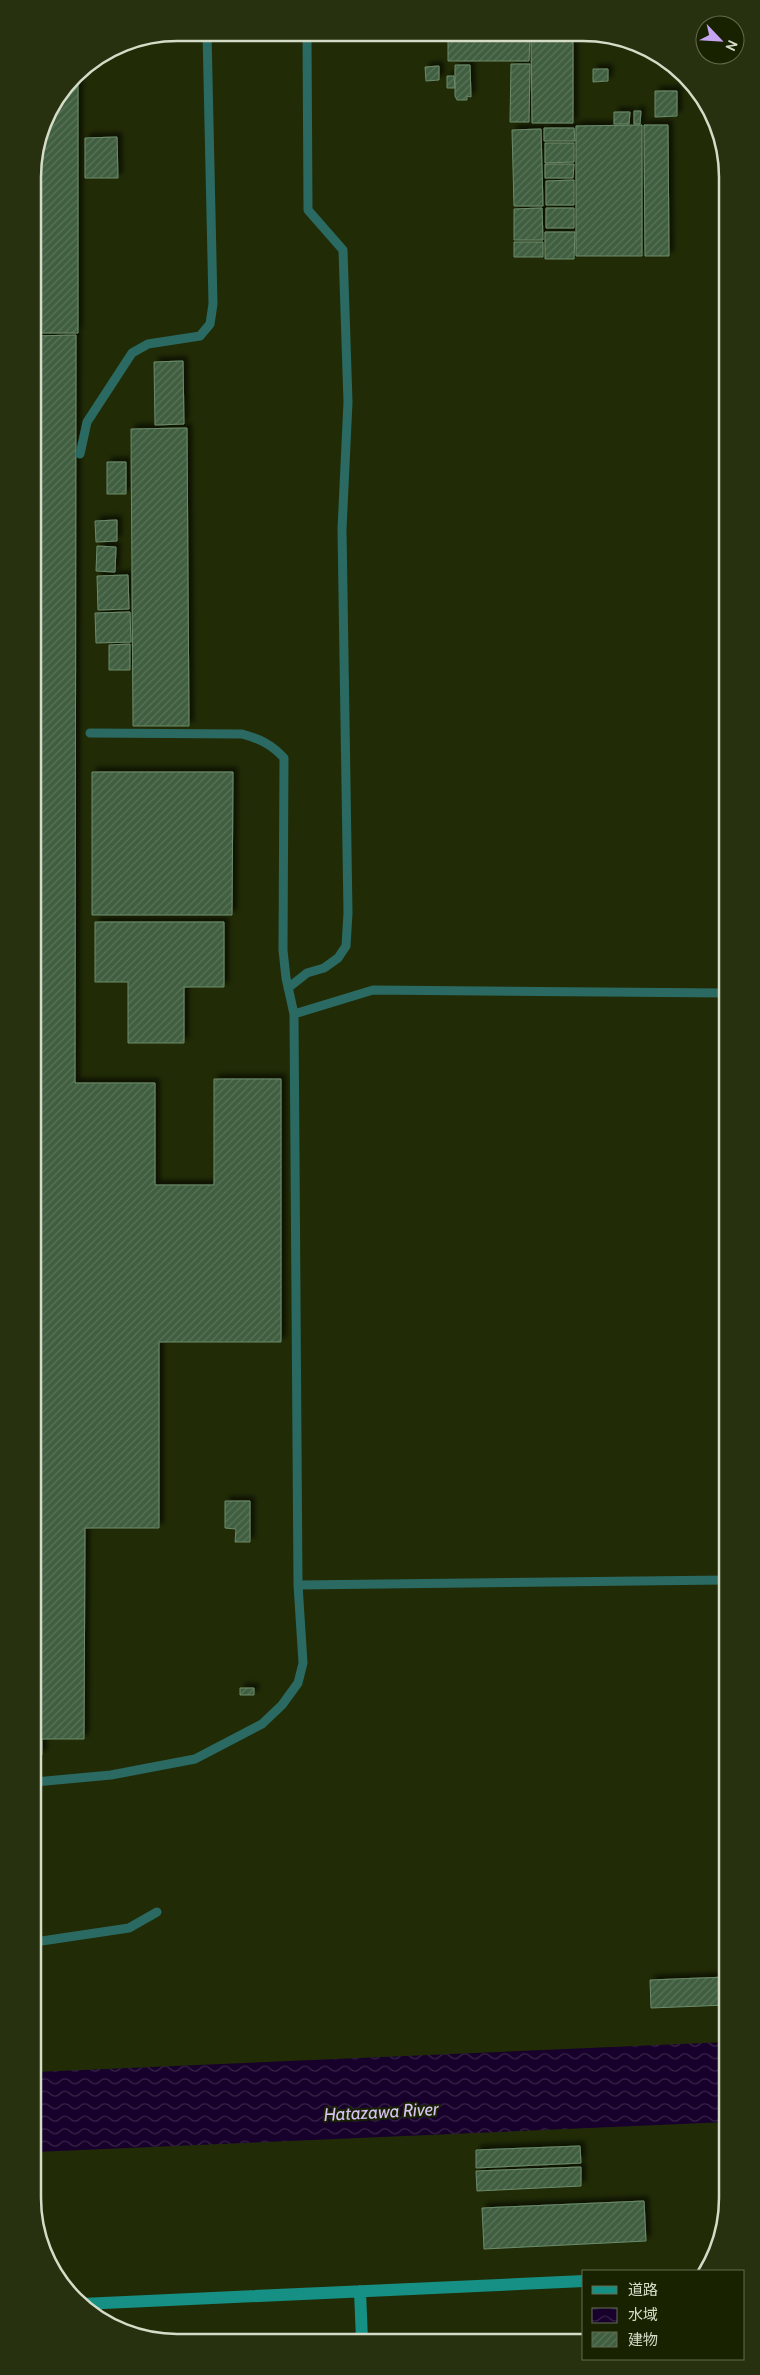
<svg xmlns="http://www.w3.org/2000/svg" width="760" height="2375" viewBox="0 0 760 2375" font-family="Cabin,'Noto Sans JP',sans-serif">
<style>
.water{fill:url(#water-waves)}
.building{fill:url(#building-hatch);stroke:#6c8b6b;filter:url(#shadow)}
.lines{fill:none;stroke-linecap:round;stroke-linejoin:round}
.lane{stroke:#2b6a62;stroke-width:9}
.secondary{stroke:#169084;stroke-width:12}
.labels{text-anchor:middle;stroke-width:4;stroke-linejoin:round;paint-order:stroke}
.water-label{font-size:18px;font-style:italic;fill:#d8c3f4;stroke:#182200}
.rim{fill:none;stroke:#d4dcc7;stroke-width:2.5}
</style>
<defs>
<pattern id="water-waves" width="16" height="10" patternUnits="userSpaceOnUse" patternTransform="scale(1.25)"><rect width="16" height="10" fill="#17002b"/><path d="M0 5q4-4 8 0t8 0" fill="none" stroke="#382548"/></pattern>
<pattern id="building-hatch" width="6" height="6" patternUnits="userSpaceOnUse" patternTransform="scale(1.25)"><rect width="6" height="6" fill="#405e40"/><path d="M-1 1l2-2M0 6l6-6M5 7l2-2" fill="none" stroke="#5b745a"/></pattern>
<filter id="shadow"><feDropShadow dx="4.5" dy="-4.5" stdDeviation="2.5" flood-color="#0009"/></filter>
</defs>
<rect width="100%" height="100%" fill="#212c06"/>
<path class="water" d="M727,2042V2122L35,2152V2072Z"/>
<path class="building" d="M448,34L530,35L529,61H448Z
M531,35H573V123H532Z
M511,64H530L529,122H510Z
M455,65H470L471,97L467,96V100H457L455,96Z
M439,66V80L426,81L425,67Z
M593,69H608V81L593,82Z
M78,72V333H33V168L44,121Z
M447,76H454L455,88H447Z
M655,91H677V116L655,117Z
M634,111H641L640,124H634Z
M614,112H630L629,124H614Z
M642,125V256H576V126Z
M644,125H668L669,256H645Z
M544,128H574L575,141H544Z
M541,129L543,206H514L512,130Z
M117,137L118,178H85V138Z
M545,143H574V162L545,163Z
M545,164H574L573,178H545Z
M574,180V205H546V181Z
M542,208L543,240H514V209Z
M546,208H574V228H546Z
M545,232H575L574,259H545Z
M514,242H543V257H514Z
M76,335L75,1083H155V1185H214V1079H281V1342H159V1528H85L84,1739H42V1755H35L33,336Z
M183,361L184,424L155,425L154,362Z
M187,428L189,726H133L131,429Z
M107,462H126V494H107Z
M117,520V541L96,542L95,521Z
M97,546L116,547L115,572L96,571Z
M128,575L129,609L98,610L97,576Z
M130,612L131,642L96,643L95,613Z
M130,644V670H109V645Z
M92,772H233L232,915H92Z
M95,922H224V987H184V1043H128V982H95Z
M225,1501H250V1542H235L236,1529L225,1528Z
M240,1688H254V1695H240Z
M727,1977V2005L651,2008L650,1980Z
M580,2146L581,2163L476,2168V2150Z
M581,2167V2186L477,2191L476,2171Z
M644,2201L646,2241L484,2249L482,2208Z"/>
<g class="lines">
<path class="lane" d="M80,454L87,422L132,353L148,344L200,336L210,324L213,304L207,33
M288,988L307,973L324,968L338,958L346,946L348,913L342,529L348,402L343,250L308,210L307,33
M294,1014L373,990L726,993
M298,1585L726,1580
M35,1782L111,1775L195,1759L262,1724L282,1705L298,1683L303,1663L298,1585L294,1014L286,978L283,950L284,758C271,744 260,739 242,734L90,733
M35,1942L129,1928L157,1912"/>
<path class="secondary" d="M360,2291L362,2340
M82,2304L584,2281"/>
</g>
<g class="labels">
<g class="water-label">
<text transform="translate(381 2112) rotate(-3)" y="6">Hatazawa River</text>
</g>
</g>
<path d="M0 0H760V2375H0ZM177 41H583A136 136 0 0 1 719 177V2198A136 136 0 0 1 583 2334H177A136 136 0 0 1 41 2198V177A136 136 0 0 1 177 41Z" fill="#273110" fill-rule="evenodd"/>
<path class="rim" d="M177 41H583A136 136 0 0 1 719 177V2198A136 136 0 0 1 583 2334H177A136 136 0 0 1 41 2198V177A136 136 0 0 1 177 41Z"/>
<rect x="582" y="2270" width="162" height="90" fill="#182200" stroke="#636c50"/>
<rect x="592" y="2286" width="25" height="8" fill="#169084" stroke="#636c50"/>
<text x="628" y="2295" font-size="15" fill="#d4dcc7">道路</text>
<rect x="592" y="2308" width="25" height="15" fill="url(#water-waves)" stroke="#636c50"/>
<text x="628" y="2320" font-size="15" fill="#d4dcc7">水域</text>
<rect x="592" y="2332" width="25" height="15" fill="url(#building-hatch)" stroke="#636c50"/>
<text x="628" y="2345" font-size="15" fill="#d4dcc7">建物</text>
<g transform="translate(720 40) rotate(115)"><circle r="24" fill="#182200" stroke="#636c50"/>
<path d="M0-4L9 19L0 12L-9 19Z" fill="#c6a6f0"/>
<text y="-8" font-size="14" font-weight="bold" text-anchor="middle" fill="#d4dcc7">N</text>
</g>
</svg>
